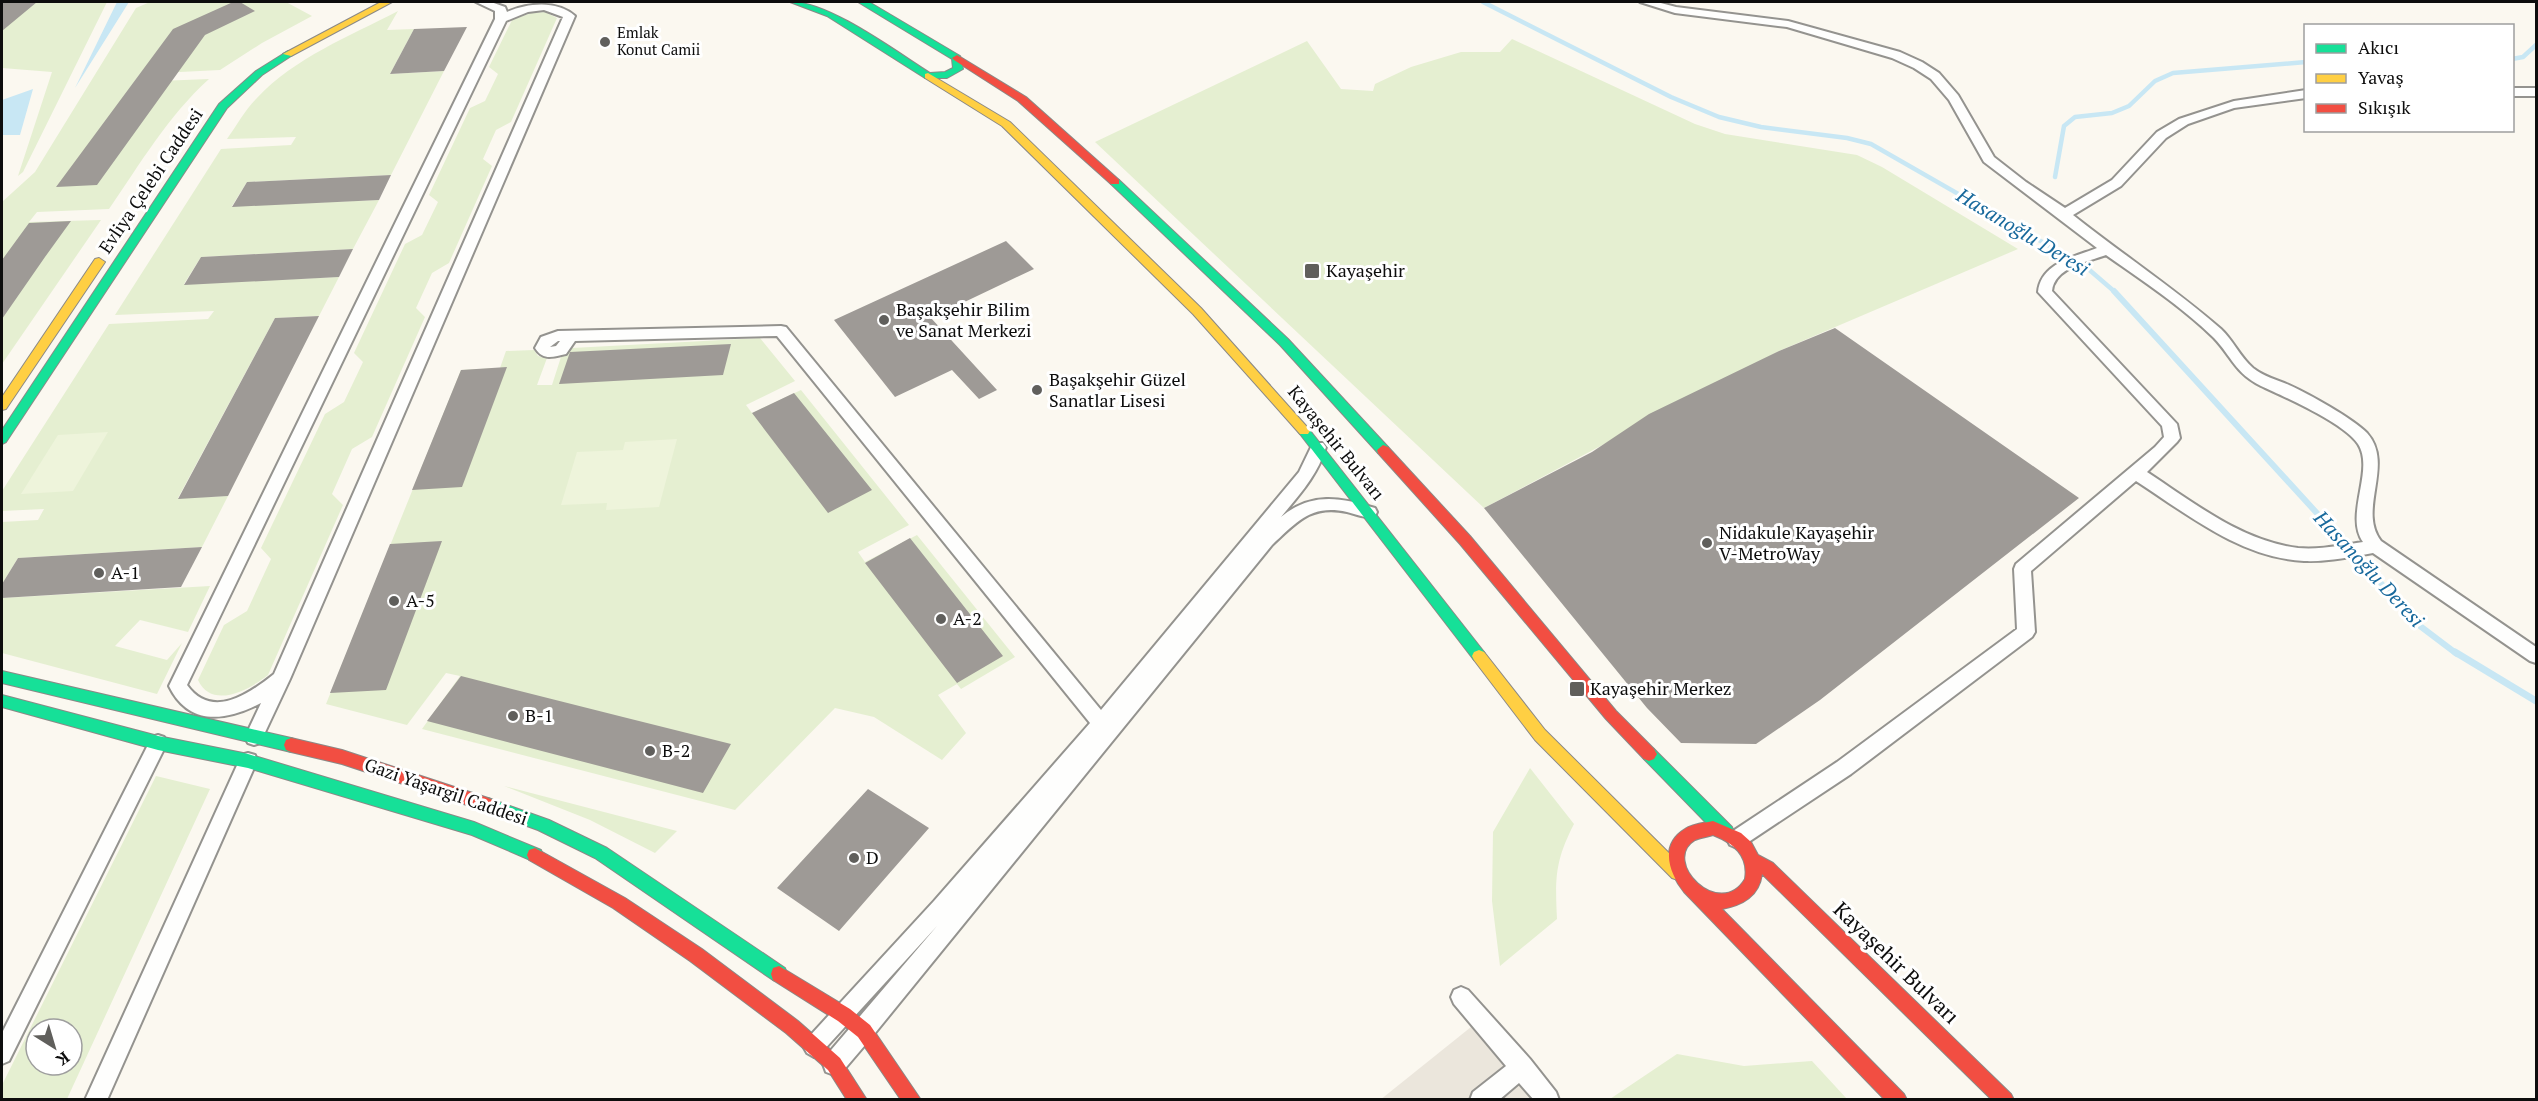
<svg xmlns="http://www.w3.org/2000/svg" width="2538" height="1101" viewBox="0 0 2538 1101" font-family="'PT Serif',serif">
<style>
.green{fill:#e5efd1;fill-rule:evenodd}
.pitch{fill:#eef4db}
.plaza{fill:#ebe6dc}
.water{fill:#c8e7f4}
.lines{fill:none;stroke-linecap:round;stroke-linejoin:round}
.stream-far2{stroke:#c8e7f4;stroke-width:4.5}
.stream-far1{stroke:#c8e7f4;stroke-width:6}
.stream{stroke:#c8e7f4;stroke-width:7}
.building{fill:#9e9a96}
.street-casing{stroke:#94938f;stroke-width:4}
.fast-casing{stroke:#8b8986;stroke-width:2}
.slow-casing{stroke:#8b8986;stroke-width:2}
.jam-casing{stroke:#8b8986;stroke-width:2}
.street{fill:#fefefd;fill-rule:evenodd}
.fast{fill:#16e098;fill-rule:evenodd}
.slow{fill:#ffcf43;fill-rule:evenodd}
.jam{fill:#f24e42;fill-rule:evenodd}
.poi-dot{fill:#605f5c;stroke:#fff;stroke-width:2}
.labels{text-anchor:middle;stroke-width:6;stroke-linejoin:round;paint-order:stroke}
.far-poi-label{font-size:15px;fill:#0d0d0d;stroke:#fff;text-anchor:start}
.street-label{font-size:18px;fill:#0d0d0d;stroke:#fff}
.poi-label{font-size:18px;fill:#0d0d0d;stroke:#fff;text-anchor:start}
.water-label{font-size:20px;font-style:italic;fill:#18699c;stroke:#fff}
.near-street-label{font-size:21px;fill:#0d0d0d;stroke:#fff}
</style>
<rect width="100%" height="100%" fill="#fbf8f0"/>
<path class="green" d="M2,2H107L23,172L18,176L52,72L2,68Z
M150,2H286L312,16L262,43L220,70L140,74L134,82L209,79C168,116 140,164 109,209L37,212L29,222L101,220L2,364V202L35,172L136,8Z
M398,11L387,30L414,29L390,74L444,71L391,175L247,182L232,206L379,200L353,249L201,257L184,284L339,277L319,316L275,318L178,498L228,496L202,547L18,558L2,584V522L38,520L44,509L2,511V491L109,324L208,319L214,311L115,315L221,149L291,145L296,137L227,139C237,125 245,110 257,98C294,58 350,36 398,11Z
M545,12L557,18L511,122L496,130L483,159L492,166L449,263L432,273L416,308L425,317L372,437L352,449L332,494L343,505L268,675C249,690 212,710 198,680L224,625L247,611L271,559L261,548L325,414L344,402L363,362L354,353L405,244L422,235L438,202L429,195L470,108L485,101L498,74L489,67L512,20L531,13Z
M1512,39L1695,124L1725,134L1857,155L1882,167L2018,249L1779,351L1484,508L1095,142L1307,41L1341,89L1373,91L1375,84L1411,67L1461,52H1500Z
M760,338L795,381L746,405L752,413L801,390L909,525L858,552L865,562L917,535L1015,657L961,689L957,684L938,695L966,733L942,760L874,717L835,708L735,810L422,729L460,676L446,673L407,725L326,704L461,370L500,368L506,351L534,350L538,356L547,358L537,385H552L561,357L572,348Z
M210,586L188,632L140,620L115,646L167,660L182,643L157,694L2,653V598Z
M1530,768L1574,824C1555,861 1555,878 1557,919L1500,966L1492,901L1493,832Z
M156,776L210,789L67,1099H2V1085ZM36,1029H72V1065H36Z
M504,786L677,831L655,853L590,820Z
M1677,1054L1744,1066L1812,1061L1847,1099H1610Z"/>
<path class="pitch" d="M108,432L73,491L21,494L58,435Z
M677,439L659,507L606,510L607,503L561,505L577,452L623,450L625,442Z"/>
<path class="plaza" d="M1471,1027L1532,1099L1380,1100Z"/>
<path class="water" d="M118,2H129L75,88L117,2Z
M33,89L20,135H2V100Z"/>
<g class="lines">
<path class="stream-far2" d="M1483,2L1671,97L1719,117L1761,127L1847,138L1871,144L2086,267L2115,292
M2512,59L2523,57L2536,45
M2055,177L2064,126L2075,117L2112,113L2129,106L2155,81L2173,73L2306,62"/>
<path class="stream-far1" d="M2114,291L2420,626L2457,654"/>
<path class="stream" d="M2455,652L2536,701"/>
</g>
<path class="building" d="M2,2H37L2,31Z
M233,2H240L255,11L205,35L97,185L56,187L173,29Z
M467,27L444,71L390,74L414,29Z
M391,175L379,200L232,207L247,182Z
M71,221L45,257L2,319V260L29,223Z
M1006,241L1034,269L931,318L997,390L979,399L952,370L895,397L834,320Z
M353,249L339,277L184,285L201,257Z
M319,316L228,496L178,499L275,318Z
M1835,328L2079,498L1820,700L1756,744L1681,743L1647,708L1484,508L1592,452L1649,414L1779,351Z
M731,344L723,375L559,384L570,352Z
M507,367L462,487L412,490L461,370Z
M794,393L872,490L828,513L752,413Z
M910,538L1003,656L957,683L865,563Z
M442,541L386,690L330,693L390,544Z
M202,547L181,587L2,598V584L18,558Z
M461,676L623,717L731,744L703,793L427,721Z
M868,789L929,828L839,931L777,888Z"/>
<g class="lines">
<defs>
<path id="street" d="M476,2H491L505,7L507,12C528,3 557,0 575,16L290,679L260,743L254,745L248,743L245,737L261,703C226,721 189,727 169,686L495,19V11ZM544,10L563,17L274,674C249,694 212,720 187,685L506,21L528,12Z
M1640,2H1657L1676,7L1788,21L1900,52L1922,62L1939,73L1958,95L1994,157L2026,182L2065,208L2112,180L2157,132L2179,119L2234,101L2306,90V98L2234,108L2188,124L2166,138L2121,186L2073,215C2122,254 2174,288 2221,329C2233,340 2240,357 2253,368C2263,376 2277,380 2289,385C2309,394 2352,418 2367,433C2395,464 2357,510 2381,541L2536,647V663L2530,661L2373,553C2350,557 2327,562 2304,561C2241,558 2187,514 2136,481L2031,571L2035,632L2032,637L1851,774L1744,845L1737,848L1730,845L1727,839L1730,833L1837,762L2017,629L2014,569L2016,564L2155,447L2164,437L2162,426L2038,292C2041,263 2074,257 2097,248L1984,162L1949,100L1931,79L1914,68L1892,58L1787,27L1675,13ZM2106,255C2143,281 2181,306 2214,338C2232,357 2235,373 2261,386C2285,397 2344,423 2358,444C2375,470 2344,515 2363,542C2342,545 2320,550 2298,548C2241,541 2193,502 2147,472L2177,442L2180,438L2177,424L2052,291C2054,268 2087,262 2106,255Z
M2512,88H2536V96H2512Z
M781,326L786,327L1101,710L1299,472L1313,443H1323L1326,447C1318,475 1299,495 1281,517C1311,492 1340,497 1375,508L1377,512L1375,516C1365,519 1356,514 1347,512C1311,504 1297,522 1272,545L871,1038L842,1072L834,1075L826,1072L823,1064L826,1056L937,926L821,1053L814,1057L807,1053L803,1046L807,1039L934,901L1090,723L777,336L575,341L566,354C553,357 543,361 535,348L541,337L558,331ZM558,341H560L556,346L550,347Z
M158,735L164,737L167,743L164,749L9,1061L2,1064V1033L152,737Z
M248,753L255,755L257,761L107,1100H85L239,761L241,755Z
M1461,987L1468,990L1530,1059L1556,1092L1559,1100H1534L1519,1083L1499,1100H1470L1473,1092L1506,1066L1454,1004L1451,997L1454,990Z"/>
<path id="fast" d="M790,2C827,0 898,53 930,73L945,72L953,68L952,59L858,2H869L960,56L963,69L947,78H925L827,16Z
M288,51L293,54L291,56L262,75L227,108L6,442L2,444V430L219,104L256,71Z
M1115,179L1119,180L1288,339L1388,447L1389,450L1388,453H1378L1280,345L1111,184L1110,182Z
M1304,426L1308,428L1484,652L1486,656L1484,660L1479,662L1474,660L1300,434L1298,431L1300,428Z
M2,671L291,738L296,740L298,745L296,750L291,752L2,683Z
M2,695L158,736L248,754L474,822L541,850L543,855L541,860L535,862L472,835L248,768L158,750L2,707Z
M1649,747L1654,749L1732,827L1734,832L1732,837L1726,839L1720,837L1644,759L1641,754L1644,749Z
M488,798L549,820L607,848L785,968L787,974L785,980L779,982L773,980L595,858L538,830L483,810L480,805L483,800Z"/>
<path id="slow" d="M381,2H392L291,56L283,54Z
M928,73L1010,122L1201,308L1308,428L1310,431L1308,434H1300L1193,314L1002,126L925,78V74Z
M99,258L105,262L103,265L6,409L2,410V397L95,259Z
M1479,650L1484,652L1545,730L1684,868L1686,873L1684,878L1678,880L1672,878L1535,740L1474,660L1472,656L1474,652Z"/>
<path id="jam" d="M957,55L1026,97L1119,180V184H1111L1018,101L954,60L952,58Z
M1383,445L1388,447L1470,536L1616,711L1654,749L1657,754L1654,759L1649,761L1644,759L1606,719L1460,544L1378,453L1377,450Z
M291,738L342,750L488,798L493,800L496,805L493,810L488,812L342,764L291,752L286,750L284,745L286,740Z
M1713,821L1741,833L1751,842L1758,855L1773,863L2011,1094L2014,1100H1992L1762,874C1759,896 1743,905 1722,909L1904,1094L1907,1100H1885L1684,892C1669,873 1659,845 1685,829C1692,824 1704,823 1713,821ZM1713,835C1733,843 1749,855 1745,879C1720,921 1660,861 1695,840C1699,838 1707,837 1713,835Z
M535,848L625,898L702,949L798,1021L840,1058L867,1100H847L828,1070L786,1033L690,961L613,908L529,860L527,855L529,850Z
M779,966L850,1009L870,1025L921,1100H901L858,1037L838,1021L773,980L771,974L773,968Z"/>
</defs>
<use href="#street" class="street-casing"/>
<use href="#fast" class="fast-casing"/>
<use href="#slow" class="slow-casing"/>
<use href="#jam" class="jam-casing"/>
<use href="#street" class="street"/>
<use href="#fast" class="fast"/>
<use href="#slow" class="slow"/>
<use href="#jam" class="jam"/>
</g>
<g class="poi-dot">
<circle cx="605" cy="42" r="6"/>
<rect x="1304" y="263" width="16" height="16" rx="3"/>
<circle cx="884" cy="320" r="6"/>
<circle cx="1037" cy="390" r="6"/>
<circle cx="1707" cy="543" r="6"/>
<circle cx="99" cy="573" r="6"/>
<circle cx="394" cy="601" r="6"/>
<circle cx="941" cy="619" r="6"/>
<rect x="1569" y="681" width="16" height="16" rx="3"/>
<circle cx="513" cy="716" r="6"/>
<circle cx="650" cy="751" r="6"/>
<circle cx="854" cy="858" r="6"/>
</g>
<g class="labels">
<g class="far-poi-label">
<text x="617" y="38">Emlak<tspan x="617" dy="17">Konut Camii</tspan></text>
</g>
<g class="street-label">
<text transform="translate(151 181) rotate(-56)" y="6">Evliya Çelebi Caddesi</text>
<text transform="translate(1336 443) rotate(51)" y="6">Kayaşehir Bulvarı</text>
<text transform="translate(446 792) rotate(19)" y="6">Gazi Yaşargil Caddesi</text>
</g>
<g class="poi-label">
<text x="1326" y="277">Kayaşehir</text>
<text x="896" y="316">Başakşehir Bilim<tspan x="896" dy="21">ve Sanat Merkezi</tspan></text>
<text x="1049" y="386">Başakşehir Güzel<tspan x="1049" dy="21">Sanatlar Lisesi</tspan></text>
<text x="1719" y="539">Nidakule Kayaşehir<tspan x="1719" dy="21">V-MetroWay</tspan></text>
<text x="111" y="579">A-1</text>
<text x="406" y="607">A-5</text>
<text x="953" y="625">A-2</text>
<text x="1590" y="695">Kayaşehir Merkez</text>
<text x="525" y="722">B-1</text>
<text x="662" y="757">B-2</text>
<text x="866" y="864">D</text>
</g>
<g class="water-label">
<text transform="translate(2023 232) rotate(31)" y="7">Hasanoğlu Deresi</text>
<text transform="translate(2369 569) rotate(47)" y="7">Hasanoğlu Deresi</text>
</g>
<g class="near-street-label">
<text transform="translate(1896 963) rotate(44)" y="7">Kayaşehir Bulvarı</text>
</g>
</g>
<rect width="2538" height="1101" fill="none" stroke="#0d0d0d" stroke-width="6"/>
<rect x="2304" y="24" width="210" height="108" fill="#ffffff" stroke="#9e9e9e" stroke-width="1.5"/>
<rect x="2316" y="44" width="30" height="9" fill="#16e098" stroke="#9e9e9e" stroke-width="1.5"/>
<text x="2358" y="54" font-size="18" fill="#0d0d0d">Akıcı</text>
<rect x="2316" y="74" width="30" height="9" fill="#ffcf43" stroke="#9e9e9e" stroke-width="1.5"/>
<text x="2358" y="84" font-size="18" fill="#0d0d0d">Yavaş</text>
<rect x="2316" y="104" width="30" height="9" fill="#f24e42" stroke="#9e9e9e" stroke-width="1.5"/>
<text x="2358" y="114" font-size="18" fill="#0d0d0d">Sıkışık</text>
<g transform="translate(54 1047) rotate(143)"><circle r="28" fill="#ffffff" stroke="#9e9e9e" stroke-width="1.5"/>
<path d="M0-4.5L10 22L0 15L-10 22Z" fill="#605f5c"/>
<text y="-9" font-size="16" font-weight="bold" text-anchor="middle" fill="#0d0d0d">K</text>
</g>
</svg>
